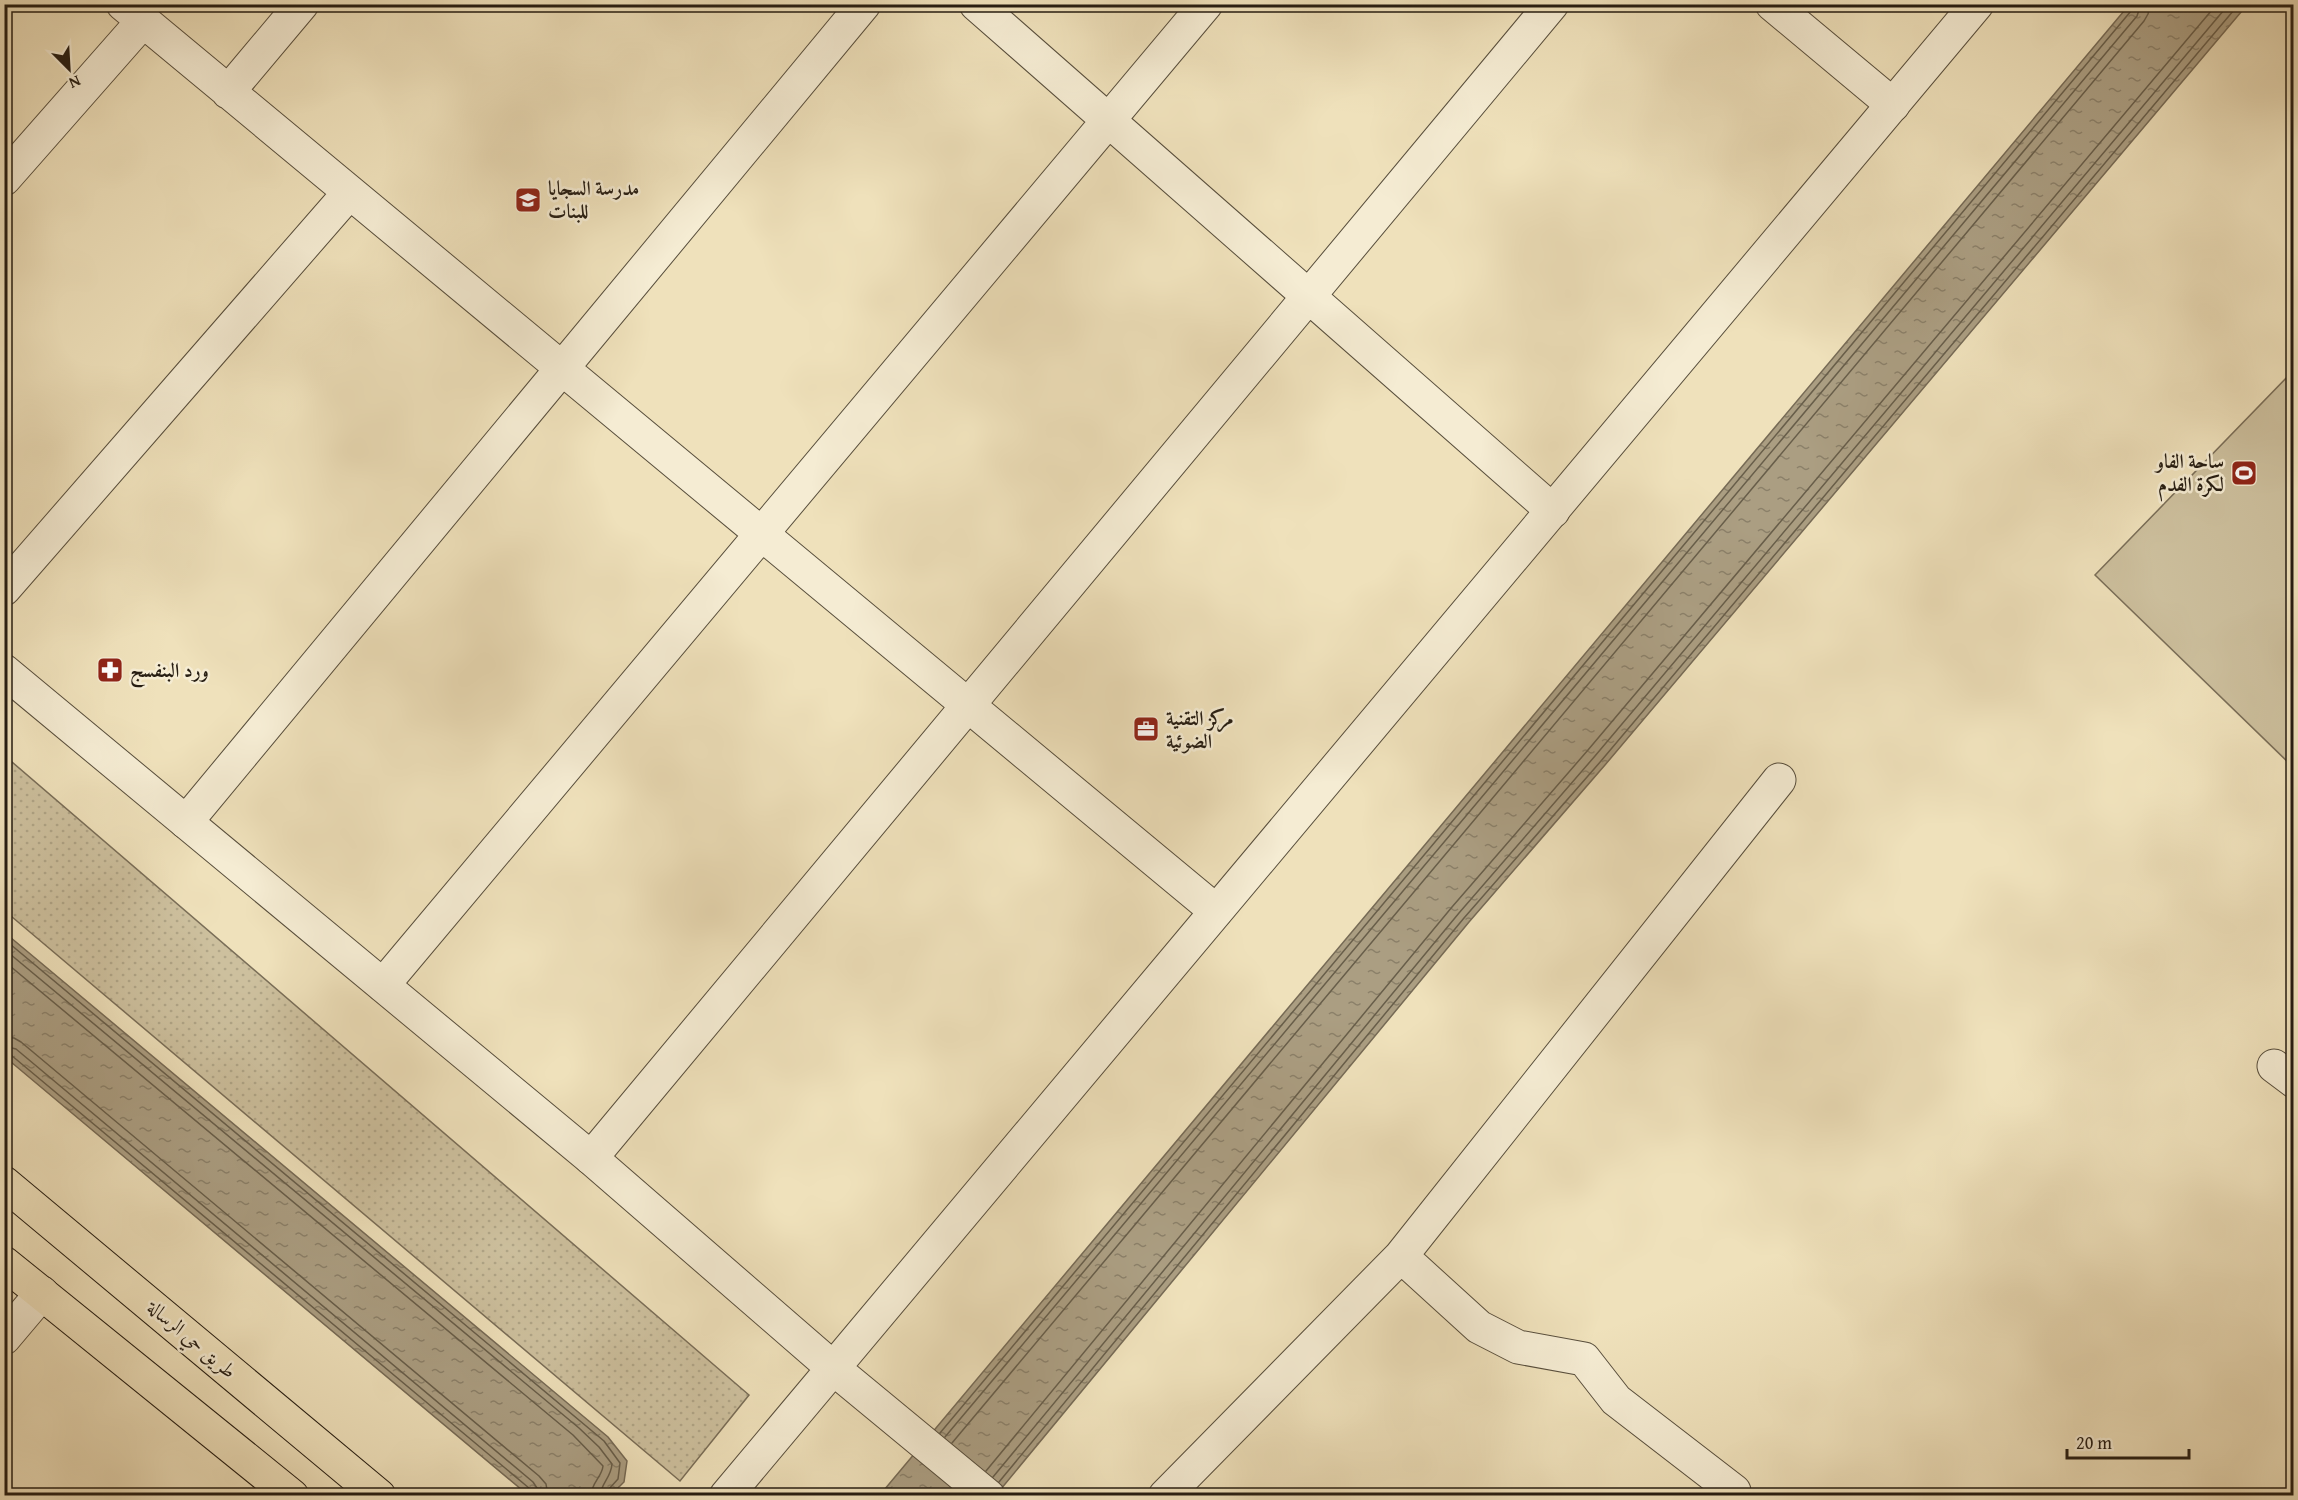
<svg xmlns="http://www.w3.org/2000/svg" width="2298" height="1500" viewBox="0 0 2298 1500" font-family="'Gentium Book Plus',Amiri,serif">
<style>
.grass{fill:url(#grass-dots);stroke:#7a6e58;stroke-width:1.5}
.pitch{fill:#cdc09e;stroke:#7a6e58;stroke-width:1.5}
.water{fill:url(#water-ripples);stroke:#766a55;stroke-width:1.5}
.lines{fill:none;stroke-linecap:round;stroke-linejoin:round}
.shore{stroke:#685e4a;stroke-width:1.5}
.minor-casing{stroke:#584e3c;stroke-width:35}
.tertiary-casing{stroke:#584e3c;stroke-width:35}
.primary-casing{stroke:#261d12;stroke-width:35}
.minor{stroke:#f5ecd3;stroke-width:33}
.tertiary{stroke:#f5ecd3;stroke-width:33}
.primary{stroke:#efe1bb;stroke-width:33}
.labels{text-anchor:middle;stroke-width:5;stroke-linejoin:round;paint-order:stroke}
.poi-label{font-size:20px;font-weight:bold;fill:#261d12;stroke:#f5ecd3;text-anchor:start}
.street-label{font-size:20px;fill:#261d12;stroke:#f5ecd3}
</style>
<defs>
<pattern id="grass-dots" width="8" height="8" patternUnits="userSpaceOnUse" patternTransform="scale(1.5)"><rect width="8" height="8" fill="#cdc09e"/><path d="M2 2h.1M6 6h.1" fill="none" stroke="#b0a587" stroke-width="1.8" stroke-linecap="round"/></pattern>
<pattern id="water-ripples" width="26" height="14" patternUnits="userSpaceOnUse" patternTransform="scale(1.5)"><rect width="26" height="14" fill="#ab9e82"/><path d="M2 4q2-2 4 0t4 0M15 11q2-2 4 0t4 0" fill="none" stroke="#8b8069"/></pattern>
</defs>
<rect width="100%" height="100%" fill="#efe1bb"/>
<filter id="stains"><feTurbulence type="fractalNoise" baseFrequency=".00333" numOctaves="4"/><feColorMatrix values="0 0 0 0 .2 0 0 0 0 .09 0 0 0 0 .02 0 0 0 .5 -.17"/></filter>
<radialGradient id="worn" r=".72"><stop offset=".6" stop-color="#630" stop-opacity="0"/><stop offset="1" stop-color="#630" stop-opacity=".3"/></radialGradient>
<path class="grass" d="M5,756L749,1395L680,1481L5,911Z"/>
<path class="pitch" d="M2293,371V767L2095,575Z"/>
<path class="water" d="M2129,5H2247L1605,765L1469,922L996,1495L879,1496Z
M4,932L608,1437L627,1461L624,1482L611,1495H528L5,1057Z"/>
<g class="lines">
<path class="shore" d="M4,939L604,1441L620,1463L618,1479L608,1490L607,1496
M4,949L579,1428L599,1447L612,1464C611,1478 601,1483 600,1496
M4,961L573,1435L603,1466C602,1477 591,1483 591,1496
M4,1037L14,1038L21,1042L539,1476L546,1484L548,1496
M4,1046L16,1049L533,1482L537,1488L539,1496
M4,1053L11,1055L529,1488L531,1496
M940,1433L2131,11L2133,4
M945,1437L2137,16L2141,4
M952,1443L2144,21L2148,14L2150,4
M986,1471L1452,907L1588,750L2217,4
M993,1477L1459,913L1595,756L2229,4
M999,1482L1464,918L1601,761L2239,4"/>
<defs>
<path id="minor" d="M123,4L1216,911
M976,4L1553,511
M1772,4L1893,105
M228,92L302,4
M4,179L143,21
M4,589L349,193
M186,822L864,4
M383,985L1206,4
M2274,1066L2294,1081
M591,1158L1552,4
M1401,1256L1479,1327L1518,1347L1584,1359L1616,1400L1734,1491L1735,1496
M4,1338L42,1293
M1165,1496L1401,1256L1779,780"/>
<path id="tertiary" d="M4,671L591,1158L833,1368L988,1496
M726,1496L1977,4"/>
<path id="primary" d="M4,1183L379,1496
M4,1263L292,1496"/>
</defs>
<use href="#minor" class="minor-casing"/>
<use href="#tertiary" class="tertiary-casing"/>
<use href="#primary" class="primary-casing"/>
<use href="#minor" class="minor"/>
<use href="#tertiary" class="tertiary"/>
<use href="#primary" class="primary"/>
</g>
<defs>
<symbol id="school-square" viewBox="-11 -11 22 22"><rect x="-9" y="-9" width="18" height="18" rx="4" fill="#8f2418" stroke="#f5ecd3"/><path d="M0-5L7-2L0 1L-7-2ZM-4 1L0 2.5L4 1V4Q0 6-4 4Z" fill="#fff"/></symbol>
<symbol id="stadium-square" viewBox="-11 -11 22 22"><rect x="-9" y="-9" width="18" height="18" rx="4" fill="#8f2418" stroke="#f5ecd3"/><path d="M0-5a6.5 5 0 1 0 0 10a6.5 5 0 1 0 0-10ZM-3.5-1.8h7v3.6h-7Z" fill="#fff"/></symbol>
<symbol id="pharmacy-square" viewBox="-11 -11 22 22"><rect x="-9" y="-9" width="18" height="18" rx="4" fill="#8f2418" stroke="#f5ecd3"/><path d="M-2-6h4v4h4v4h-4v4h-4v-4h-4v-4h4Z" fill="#fff"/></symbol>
<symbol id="office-square" viewBox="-11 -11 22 22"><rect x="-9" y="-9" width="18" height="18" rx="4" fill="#8f2418" stroke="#f5ecd3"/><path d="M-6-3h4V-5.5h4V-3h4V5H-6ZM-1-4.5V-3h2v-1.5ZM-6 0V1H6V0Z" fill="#fff"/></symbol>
</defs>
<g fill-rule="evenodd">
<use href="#school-square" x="513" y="185" width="30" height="30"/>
<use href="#stadium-square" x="2229" y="458" width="30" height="30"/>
<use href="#pharmacy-square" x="95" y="655" width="30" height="30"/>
<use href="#office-square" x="1131" y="714" width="30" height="30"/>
</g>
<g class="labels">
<g class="poi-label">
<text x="548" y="195">مدرسة السجايا<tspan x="548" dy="23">للبنات</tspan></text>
<text x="2224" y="468" text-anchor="end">ساحة الفاو<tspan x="2224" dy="23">لكرة الفدم</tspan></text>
<text x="130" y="677">ورد البنفسج</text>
<text x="1166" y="725">مركز التقنية<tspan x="1166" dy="23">الضوئية</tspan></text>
</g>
<g class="street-label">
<text transform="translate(192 1339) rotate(40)" y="7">طريق حي الرسالة</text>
</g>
</g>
<rect width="2298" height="1500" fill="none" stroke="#efe1bb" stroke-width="24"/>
<rect x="6" y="6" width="2286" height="1488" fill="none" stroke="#261d12" stroke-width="3"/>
<rect x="12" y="12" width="2274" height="1476" fill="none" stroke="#261d12" stroke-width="1.5"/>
<g transform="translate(69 69) rotate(156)" stroke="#f5ecd3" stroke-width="4.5" paint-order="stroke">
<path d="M0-4.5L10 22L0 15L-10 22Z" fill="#261d12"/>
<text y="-9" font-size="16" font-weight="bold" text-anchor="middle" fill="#261d12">N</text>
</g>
<path d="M2067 1449v9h122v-9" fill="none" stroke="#261d12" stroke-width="3"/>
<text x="2076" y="1449" font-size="18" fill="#261d12" stroke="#f5ecd3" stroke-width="4.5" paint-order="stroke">20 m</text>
<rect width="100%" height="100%" filter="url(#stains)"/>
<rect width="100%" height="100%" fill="url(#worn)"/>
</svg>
